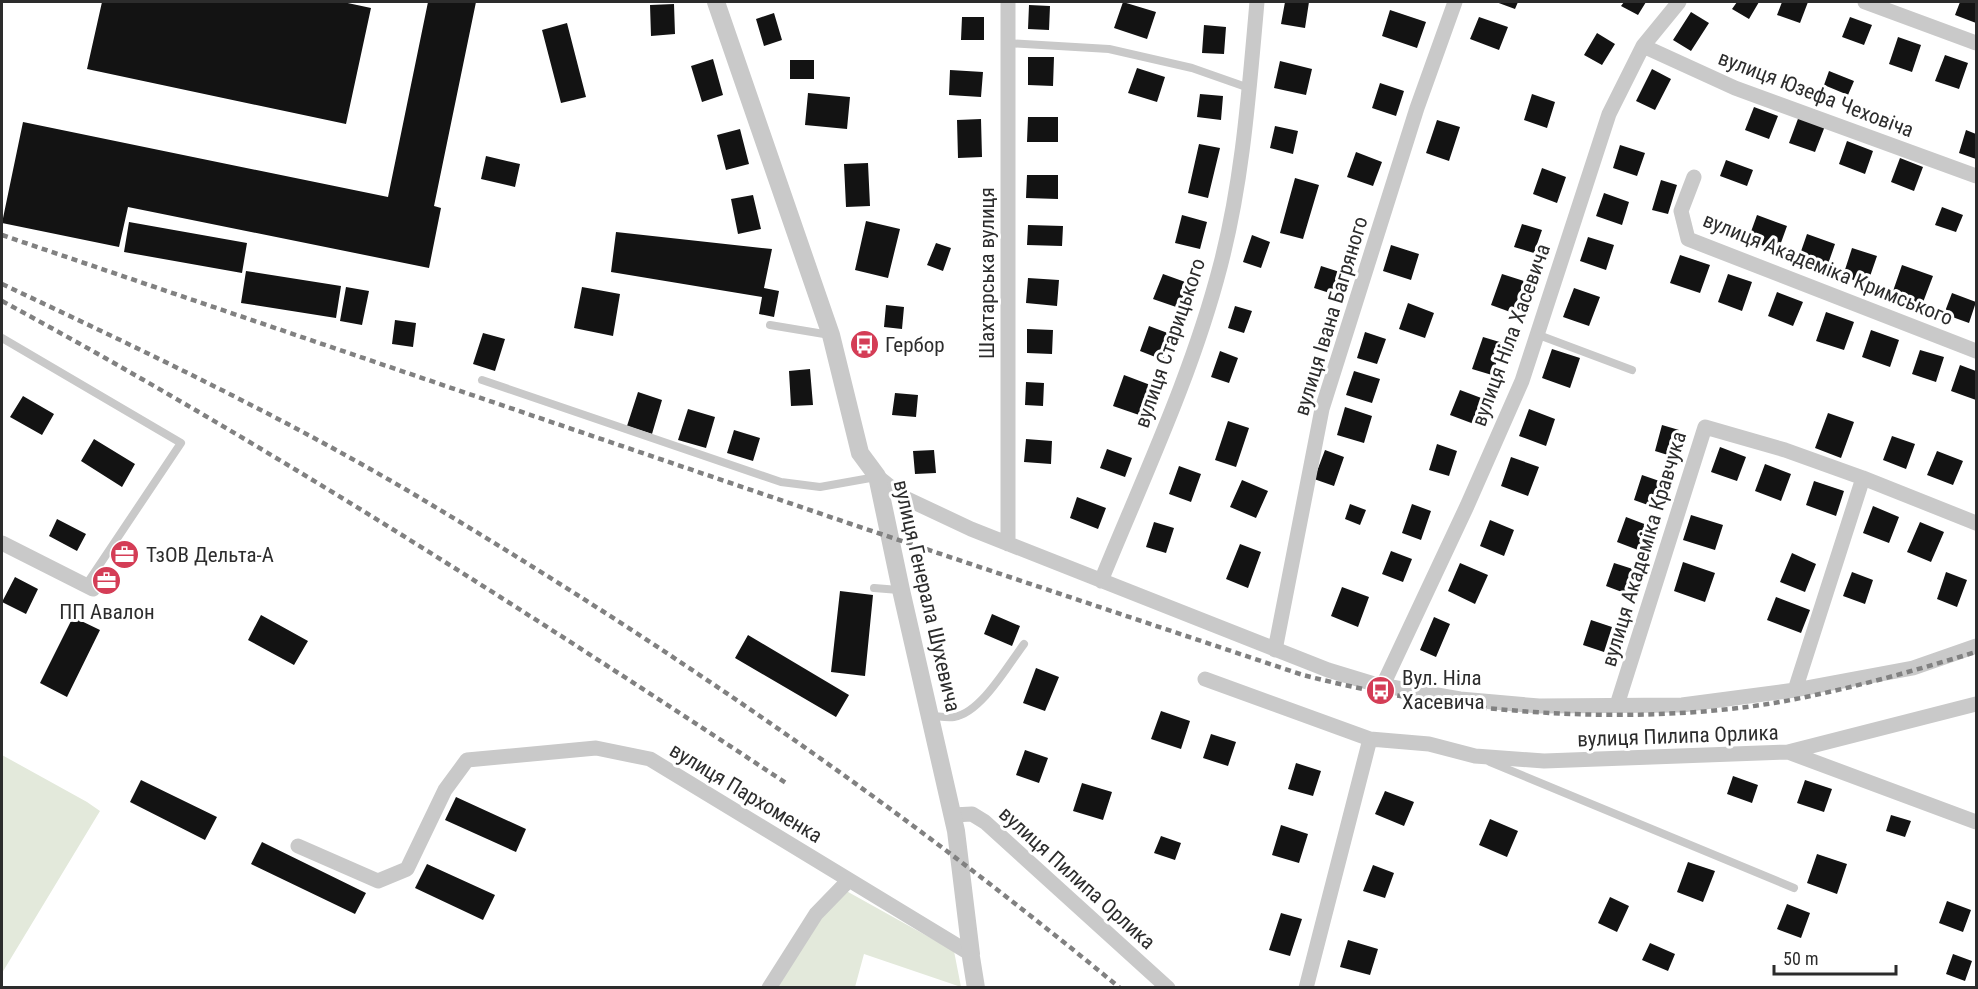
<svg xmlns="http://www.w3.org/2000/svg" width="1978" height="989" viewBox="0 0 1978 989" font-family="'Roboto Condensed',sans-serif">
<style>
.green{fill:#e3e9db}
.building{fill:#131313}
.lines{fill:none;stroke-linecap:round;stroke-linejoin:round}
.service{stroke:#c9c9c9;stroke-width:8}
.minor{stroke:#c9c9c9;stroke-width:15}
.tertiary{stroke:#c9c9c9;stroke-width:18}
.rail{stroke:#818181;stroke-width:4.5;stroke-dasharray:6 4.5;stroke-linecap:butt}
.labels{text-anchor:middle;stroke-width:6;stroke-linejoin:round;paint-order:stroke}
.street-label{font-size:21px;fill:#2c2c2c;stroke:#fff}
.poi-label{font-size:21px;fill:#2c2c2c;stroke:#fff;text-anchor:start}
</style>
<rect width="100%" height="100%" fill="#fff"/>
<path class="green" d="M2,755L87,802L100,811L2,973Z
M841,888L954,951L961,987L864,954L855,987L769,988Z"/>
<path class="building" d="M102,2H343L371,8L346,124L87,69Z
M428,2H476L434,206L441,208L429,268L128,207L119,247L2,223L23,122L388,197Z
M1123,2L1156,12L1147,39L1114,28Z
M1285,2H1309L1305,28L1281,24Z
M1496,2H1518L1515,9Z
M1624,2H1646L1638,15L1621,6Z
M1737,2H1759L1749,19L1732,9Z
M1782,2H1808L1800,23L1777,15Z
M1960,2H1976V23L1955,15Z
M674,4L675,34L651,36L650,5Z
M1029,5L1050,6L1049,30L1028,29Z
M1390,10L1426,22L1417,48L1382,36Z
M1691,12L1709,23L1691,51L1673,40Z
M774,13L782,40L764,46L756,19Z
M962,17H984V40H961Z
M1479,17L1508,27L1499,50L1470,39Z
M1850,17L1872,25L1864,45L1842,37Z
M567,23L586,97L561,103L542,30Z
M1204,25L1226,27L1224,54L1202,53Z
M1597,33L1615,44L1602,65L1584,55Z
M1898,37L1921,45L1912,72L1889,64Z
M1945,55L1968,63L1959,89L1935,81Z
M1028,57H1054L1053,86L1028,85Z
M713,59L723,95L702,102L691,66Z
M790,60H814V79H790Z
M1280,61L1312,69L1306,95L1274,88Z
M1137,68L1165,77L1157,102L1128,93Z
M1652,69L1671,79L1655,110L1636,101Z
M950,70L983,72L981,97L949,95Z
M1829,71L1854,81L1848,95L1824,85Z
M1380,83L1404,91L1396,116L1372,108Z
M808,93L850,97L847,129L805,125Z
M1200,94L1223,96L1221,120L1197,117Z
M1532,94L1555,102L1547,128L1524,120Z
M1754,107L1778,116L1769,139L1745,130Z
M1799,116L1825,126L1815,152L1789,143Z
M1028,117H1058V142H1027Z
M981,119L982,157L958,158L957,120Z
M1437,120L1460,127L1449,161L1426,153Z
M1275,126L1298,131L1293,154L1270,148Z
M740,129L749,164L726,170L717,135Z
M1966,130L1976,134V159L1959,153Z
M1847,141L1873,151L1865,174L1839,164Z
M1199,144L1220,148L1208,198L1188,193Z
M1620,145L1645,153L1637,176L1613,168Z
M1356,152L1382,162L1373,186L1347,177Z
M486,156L520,164L515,187L481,179Z
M1900,158L1923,167L1914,191L1891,182Z
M1726,160L1753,170L1747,186L1720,176Z
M868,163L870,206L846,207L844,164Z
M1542,168L1566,177L1557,203L1533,194Z
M1027,175H1058V199L1026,198Z
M1295,178L1319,185L1303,239L1280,233Z
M1661,180L1677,185L1668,214L1652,210Z
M1604,193L1629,202L1622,225L1596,216Z
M753,195L761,229L738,234L731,199Z
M1942,207L1963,215L1956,232L1935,225Z
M1182,215L1207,222L1200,249L1175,243Z
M1757,215L1787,226L1778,251L1748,240Z
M866,221L900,229L888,278L855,270Z
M129,222L247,243L242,273L124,252Z
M1522,224L1542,230L1534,253L1514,247Z
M1028,225L1063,226L1062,246L1027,245Z
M616,232L772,249L764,288L779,291L774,317L759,314L762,297L611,272Z
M1807,234L1835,244L1826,270L1798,260Z
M1252,235L1270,242L1261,268L1243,262Z
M1588,237L1614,245L1606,270L1580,261Z
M936,243L951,248L943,271L927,265Z
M1391,245L1419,254L1411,280L1383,271Z
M1852,248L1877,256L1867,285L1843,276Z
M1680,255L1710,265L1700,293L1670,283Z
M1902,265L1933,276L1922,305L1892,294Z
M1321,266L1346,274L1339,296L1314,288Z
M246,271L341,286L336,318L241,303Z
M1163,274L1188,283L1179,308L1153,299Z
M1502,274L1524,281L1513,313L1491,305Z
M1728,274L1752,282L1742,311L1718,302Z
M1028,278L1059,280L1057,306L1026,303Z
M346,287L369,291L362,325L340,321Z
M582,287L620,294L613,336L574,328Z
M1574,288L1600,297L1589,326L1563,317Z
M1777,292L1803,302L1793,326L1768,316Z
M1952,293L1976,302L1969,323L1944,314Z
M1408,303L1434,313L1425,338L1399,329Z
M886,305L904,307L902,329L884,327Z
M1235,306L1252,311L1244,333L1228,328Z
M1826,312L1854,322L1844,350L1816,341Z
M395,320L416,323L413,347L392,344Z
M1149,326L1173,335L1163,360L1140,351Z
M1027,329L1053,330L1052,354L1027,353Z
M1871,330L1899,340L1890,367L1862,357Z
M1365,332L1386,339L1377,364L1357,358Z
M483,333L505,339L495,371L473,364Z
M1483,337L1503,343L1492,375L1472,369Z
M1552,349L1580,358L1570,388L1542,378Z
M1920,350L1944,357L1936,382L1912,374Z
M1220,351L1238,358L1229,383L1211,377Z
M1960,365L1976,371V400L1951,391Z
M810,369L813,405L791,406L789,371Z
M1354,371L1380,379L1372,403L1346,395Z
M1124,375L1153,386L1142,416L1113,406Z
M1026,382L1044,383L1043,406L1025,405Z
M1460,390L1484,399L1474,424L1450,415Z
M638,392L662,400L652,434L627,426Z
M895,393L918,395L916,417L892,415Z
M23,396L54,414L42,435L10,417Z
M1345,407L1372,416L1364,443L1337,435Z
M688,409L715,417L706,448L678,440Z
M1529,409L1555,419L1546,446L1519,436Z
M1828,413L1854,422L1841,458L1815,448Z
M1228,421L1249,428L1236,467L1215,460Z
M1662,425L1679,430L1671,456L1655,451Z
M734,430L760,438L753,461L727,453Z
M1892,436L1915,444L1906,469L1883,460Z
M94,439L135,464L122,487L81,461Z
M1026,439L1052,441L1051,464L1024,462Z
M1437,444L1457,451L1449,476L1429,470Z
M1720,447L1746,457L1737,481L1711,472Z
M1107,449L1132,458L1125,477L1100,468Z
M934,450L936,473L915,474L913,451Z
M1325,450L1344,457L1334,486L1314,479Z
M1937,451L1963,461L1953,485L1927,475Z
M1511,457L1539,467L1528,496L1501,486Z
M1765,464L1791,474L1781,501L1755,491Z
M1179,466L1201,474L1191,502L1169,494Z
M1642,475L1668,484L1659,509L1634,500Z
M1242,480L1268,491L1256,518L1230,507Z
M1814,481L1844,491L1836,516L1806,505Z
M1077,497L1106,508L1098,529L1070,518Z
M1350,504L1366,510L1360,525L1345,519Z
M1412,504L1431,511L1421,540L1402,533Z
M1873,506L1899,517L1889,543L1863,533Z
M1691,515L1723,525L1715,550L1683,540Z
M1626,517L1647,525L1638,550L1617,542Z
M57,519L86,534L77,551L49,536Z
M1490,520L1514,530L1504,556L1480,546Z
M1154,522L1174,528L1166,553L1146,547Z
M1920,522L1944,532L1931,562L1907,552Z
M1240,544L1261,552L1248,588L1226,579Z
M1391,551L1412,559L1403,582L1382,574Z
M1792,553L1816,564L1805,592L1780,582Z
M1683,562L1715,573L1705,602L1674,591Z
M1460,563L1488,575L1475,604L1448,591Z
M1614,563L1639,571L1630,595L1606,586Z
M1852,572L1873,580L1865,604L1843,596Z
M1946,572L1967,580L1957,607L1937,599Z
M15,577L38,589L26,614L2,602Z
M1342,587L1369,597L1358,627L1331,616Z
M840,591L873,595L865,676L831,672Z
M1776,597L1810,610L1801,633L1767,620Z
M992,614L1020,626L1012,646L984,634Z
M261,615L308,641L294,665L248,640Z
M73,617L100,630L67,697L40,683Z
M1434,617L1450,624L1436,657L1420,650Z
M1591,620L1612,627L1604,652L1583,645Z
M748,635L849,695L836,717L735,658Z
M1036,668L1059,677L1045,711L1023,703Z
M1161,711L1190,721L1181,749L1151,739Z
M1211,734L1236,742L1228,766L1203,758Z
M1025,750L1048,758L1039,783L1016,775Z
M1296,763L1321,771L1313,796L1288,789Z
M1733,776L1758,785L1752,803L1727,794Z
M141,780L217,817L205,840L130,802Z
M1805,780L1832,789L1824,812L1797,803Z
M1082,783L1112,792L1103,820L1073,811Z
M1385,791L1414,802L1404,826L1375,814Z
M456,797L526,829L516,852L445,820Z
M1891,815L1911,821L1905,837L1886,831Z
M1490,819L1518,831L1507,857L1479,845Z
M1281,825L1308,834L1299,863L1272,855Z
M1161,836L1181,843L1175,860L1154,853Z
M262,842L366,893L355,914L251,864Z
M1817,854L1847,864L1837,894L1807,883Z
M1688,862L1715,871L1703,902L1677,892Z
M427,864L495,895L483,920L415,888Z
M1373,865L1394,873L1385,898L1363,891Z
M1610,897L1629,906L1617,932L1598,923Z
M1947,901L1971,910L1963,932L1939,923Z
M1787,904L1810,913L1801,938L1777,929Z
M1281,913L1302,919L1290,956L1269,950Z
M1348,940L1378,949L1370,975L1340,967Z
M1650,943L1675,954L1668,971L1642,960Z
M1953,954L1972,961L1965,981L1946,974Z"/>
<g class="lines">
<path class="service" d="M1007,43L1109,49L1192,68L1249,88
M770,325L830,335
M1536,334L1632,370
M2,338L181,443L86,585
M482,380L781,482L820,487L876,477
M874,588L899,590
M930,716C937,716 946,718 954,717C981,713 1008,665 1024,644
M1490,762L1794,888"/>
<path class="minor" d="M1008,2V544
M1865,2L1976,43
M1643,46L1735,88L1976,176
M1694,177L1681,211L1688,239L1976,351
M877,476L903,497L971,529L1328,670L1374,684L1460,699L1539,706L1682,705L1795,690L1913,668L1976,646
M2,543L93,589
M1101,581C1143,478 1192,375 1220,267C1243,180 1249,90 1257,2
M1275,650L1322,409L1417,108L1455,2
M1205,679L1370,739L1429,744L1475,756L1544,761L1788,752L1976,822
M1383,685L1467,506L1522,381L1609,114L1643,46L1679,2
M1795,690L1863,478
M1617,705L1705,427L1785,450L1863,478L1976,523
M1788,752L1976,704
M953,815L972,814L985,822L1168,988
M298,846L378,881L407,869L445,790L467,760L596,748L650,759L971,954V957
M769,988L816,914L849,880
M1306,988L1370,739"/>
<path class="tertiary" d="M716,2L831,335L860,453L877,476L901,590L956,831L971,954
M971,957L976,988"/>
<path class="rail" d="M2,235L851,524L1303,675C1449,713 1625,727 1774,703C1843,691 1910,672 1976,652
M2,284C138,348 275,413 405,489C656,638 895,802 1120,988
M2,301C272,447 530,614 786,783"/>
</g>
<defs>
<symbol id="bus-disc" viewBox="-11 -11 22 22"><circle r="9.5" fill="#d43d56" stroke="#fff"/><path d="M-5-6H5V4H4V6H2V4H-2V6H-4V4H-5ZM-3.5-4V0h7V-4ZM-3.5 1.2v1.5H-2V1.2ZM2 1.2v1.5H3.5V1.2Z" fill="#fff"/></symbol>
<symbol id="office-disc" viewBox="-11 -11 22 22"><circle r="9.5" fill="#d43d56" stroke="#fff"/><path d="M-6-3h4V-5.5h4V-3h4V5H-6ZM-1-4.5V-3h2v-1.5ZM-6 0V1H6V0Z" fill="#fff"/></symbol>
</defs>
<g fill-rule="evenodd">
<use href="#bus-disc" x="848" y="328" width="33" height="33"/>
<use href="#office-disc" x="108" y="538" width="33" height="33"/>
<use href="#office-disc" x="90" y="564" width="33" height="33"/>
<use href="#bus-disc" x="1364" y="674" width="33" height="33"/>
</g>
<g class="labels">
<g class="street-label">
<text transform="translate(1816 94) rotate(21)" y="7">вулиця Юзефа Чеховіча</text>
<text transform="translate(1828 269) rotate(22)" y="7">вулиця Академіка Кримського</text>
<text transform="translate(987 273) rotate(-90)" y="7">Шахтарська вулиця</text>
<text transform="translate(1331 316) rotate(-73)" y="7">вулиця Івана Багряного</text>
<text transform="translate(1511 335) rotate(-70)" y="7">вулиця Ніла Хасевича</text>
<text transform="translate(1170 343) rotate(-71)" y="7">вулиця Старицького</text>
<text transform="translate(1644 549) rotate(-73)" y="7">вулиця Академіка Кравчука</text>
<text transform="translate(927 596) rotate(77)" y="7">вулиця Генерала Шухевича</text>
<text transform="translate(1678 736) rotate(-2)" y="7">вулиця Пилипа Орлика</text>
<text transform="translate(746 793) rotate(31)" y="7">вулиця Пархоменка</text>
<text transform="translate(1077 878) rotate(42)" y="7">вулиця Пилипа Орлика</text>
</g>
<g class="poi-label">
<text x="885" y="352">Гербор</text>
<text x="146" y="562">ТзОВ Дельта-А</text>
<text x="107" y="619" text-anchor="middle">ПП Авалон</text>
<text x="1402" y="685">Вул. Ніла<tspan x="1402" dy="24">Хасевича</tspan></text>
</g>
</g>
<rect width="1978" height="989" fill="none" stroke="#2c2c2c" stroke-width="6"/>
<path d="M1774 965v9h122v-9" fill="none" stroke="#2c2c2c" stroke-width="3"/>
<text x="1783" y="965" font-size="18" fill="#2c2c2c" stroke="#ffffff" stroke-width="4.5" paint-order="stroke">50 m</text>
</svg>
